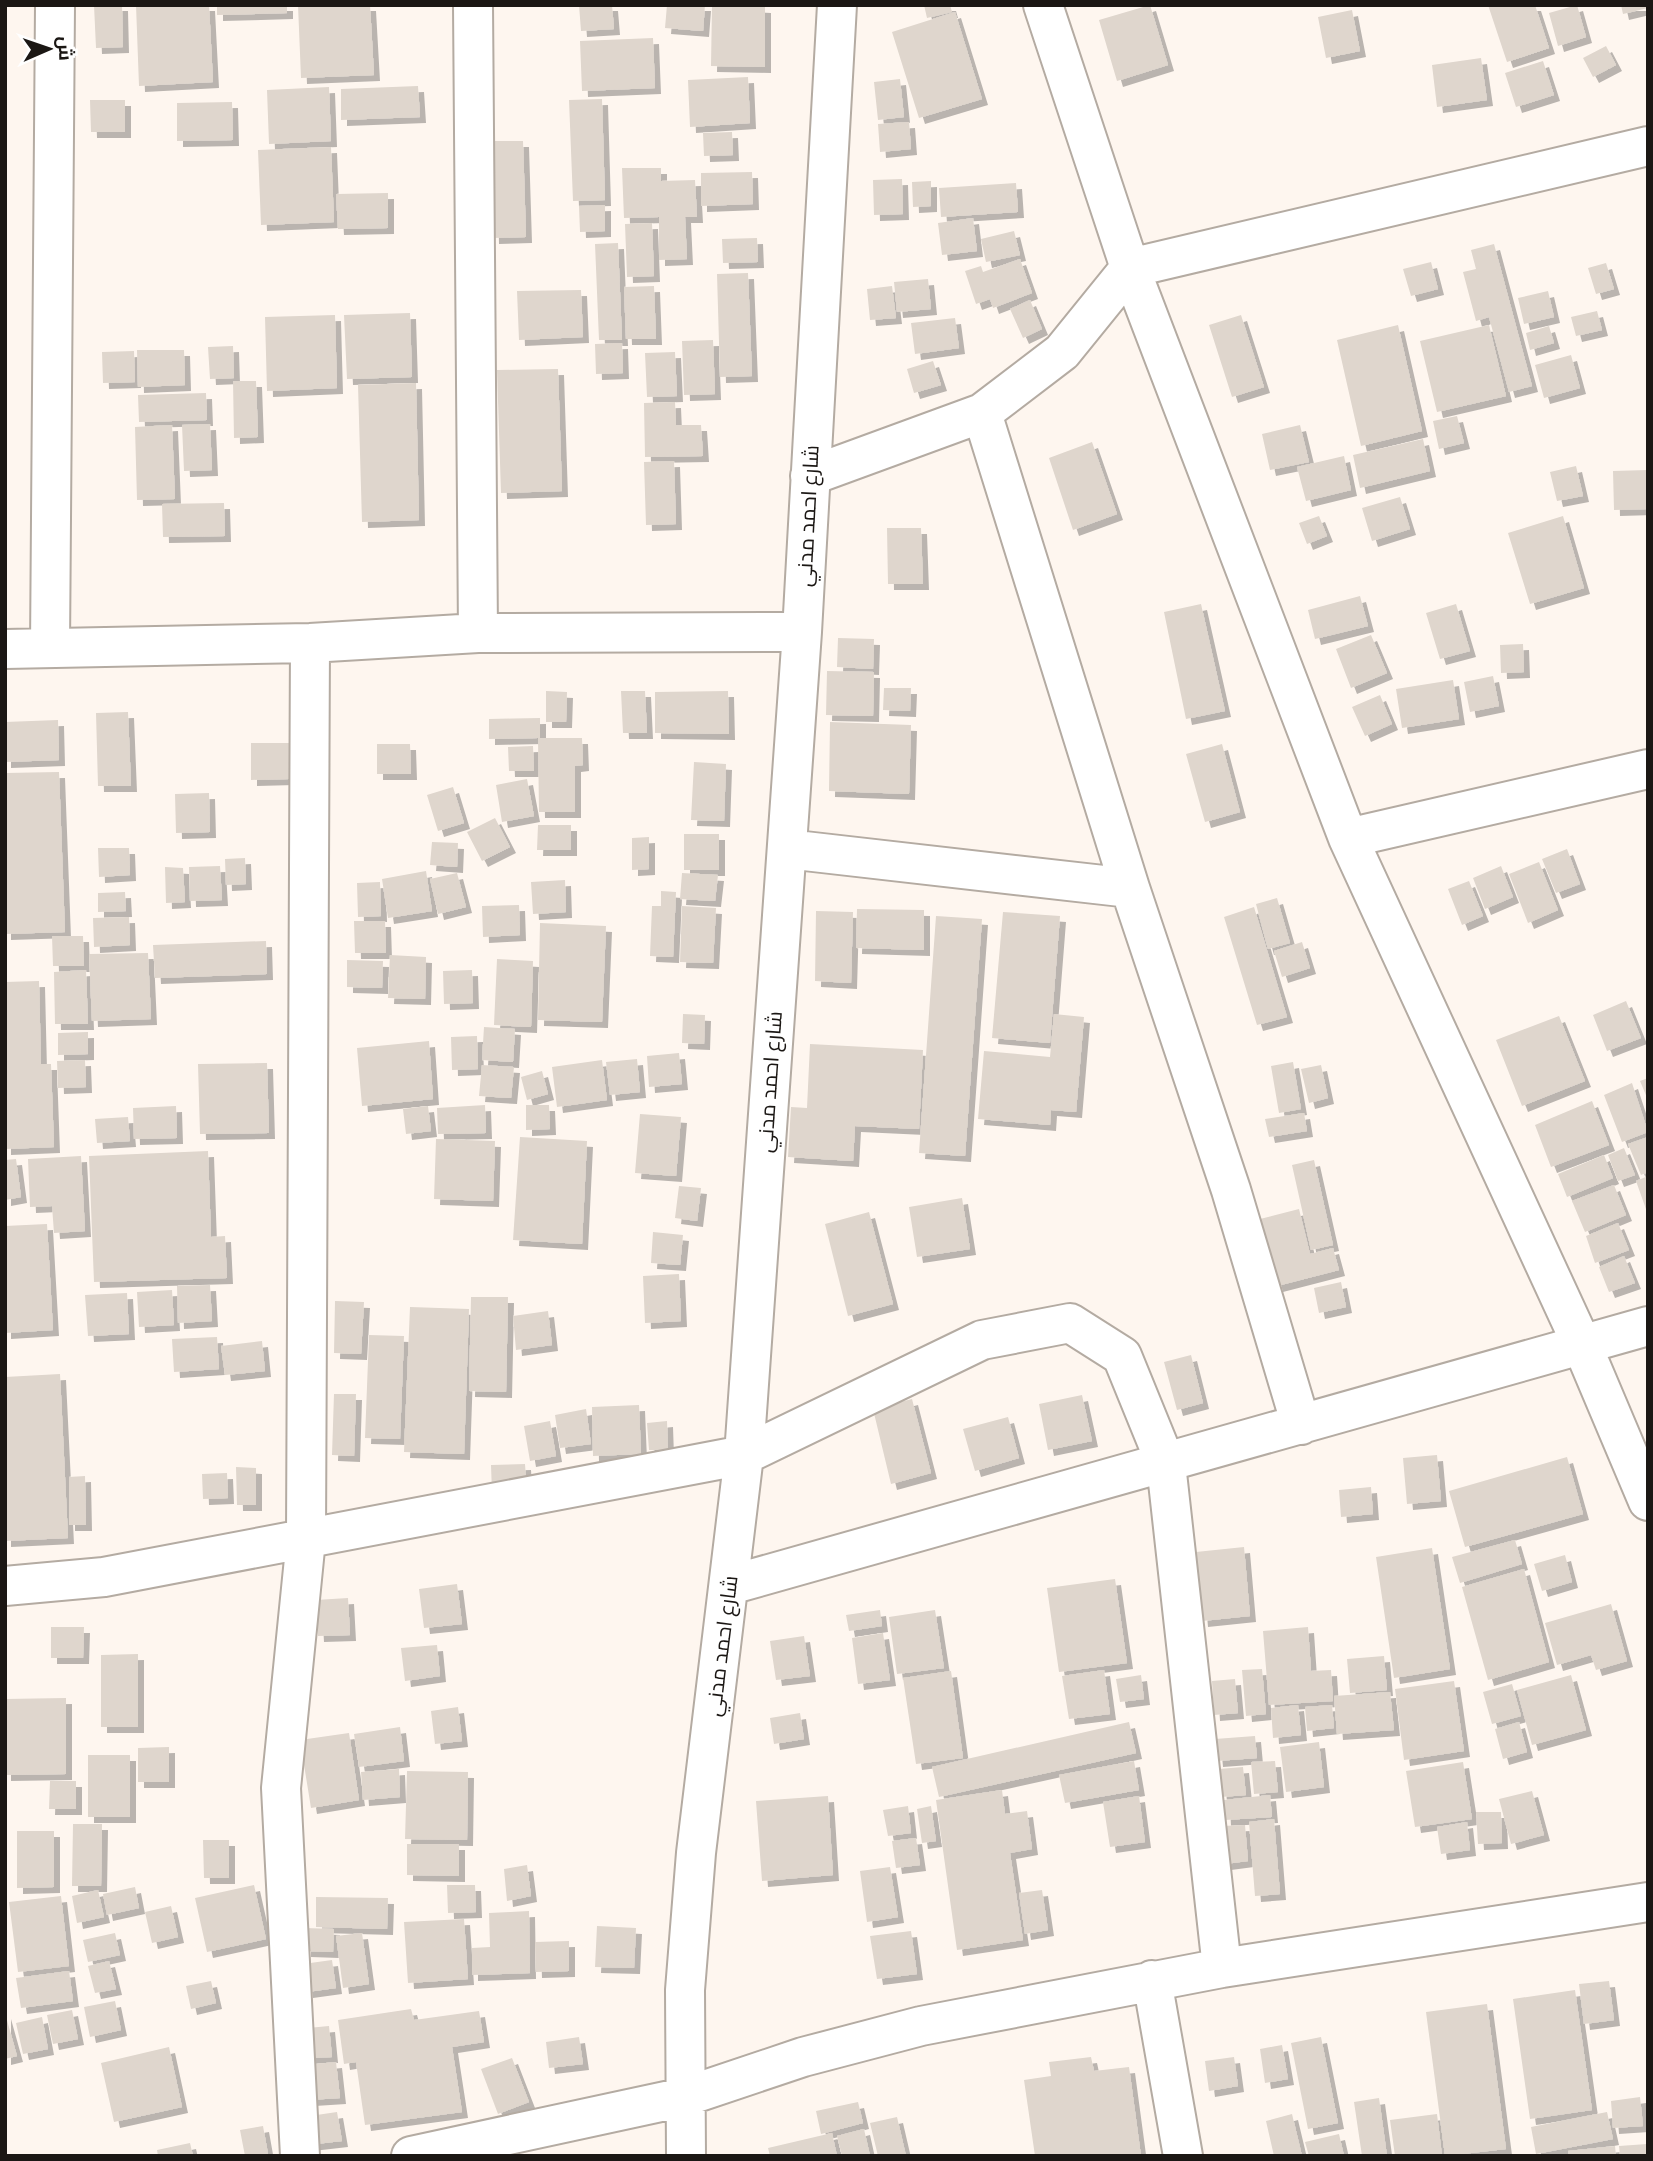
<svg xmlns="http://www.w3.org/2000/svg" width="1653" height="2161" viewBox="0 0 1653 2161" font-family="'Archivo Narrow',Cairo,sans-serif">
<style>
.building{fill:#dfd6cd;filter:url(#shadow)}
.lines{fill:none;stroke-linecap:round;stroke-linejoin:round}
.minor-casing{stroke:#b4aba2;stroke-width:42}
.minor{stroke:#fff;stroke-width:38}
.labels{text-anchor:middle;stroke-width:5;stroke-linejoin:round;paint-order:stroke}
.street-label{font-size:21px;fill:#1b1714;stroke:#fff}
</style>
<defs>
<filter id="shadow"><feDropShadow dx="6" dy="6" stdDeviation="0" flood-color="#0004"/></filter>
</defs>
<rect width="100%" height="100%" fill="#fef6ef"/>
<path class="building" d="M94,5H122L123,47L96,48Z
M136,5H209L213,82L139,86Z
M217,5H287V13L217,15Z
M298,5H370L374,75L301,78Z
M579,5H612L614,29L581,31Z
M667,5H705L703,31L665,28Z
M712,5L765,7V67L711,66Z
M924,5H950L952,12L927,18Z
M1150,5L1168,65L1117,81L1099,20Z
M1488,5H1535L1549,48L1507,62Z
M1577,5L1586,37L1558,46L1549,13Z
M1621,5H1648V8L1623,14Z
M1352,10L1360,51L1326,58L1318,17Z
M955,12L982,99L919,118L892,32Z
M653,38L655,88L582,91L580,41Z
M1606,46L1616,65L1593,77L1583,58Z
M1481,58L1487,100L1437,107L1432,65Z
M1543,61L1554,95L1516,107L1505,73Z
M748,77L750,123L690,127L688,80Z
M900,79L904,117L878,120L874,82Z
M418,86L420,117L341,120V89Z
M329,87L331,141L269,144L267,90Z
M602,99L605,200L573,201L569,100Z
M90,100H125V132H91Z
M232,102L233,140L177,141V103Z
M909,122L911,149L880,152L878,124Z
M732,132L733,155L704,156L703,133Z
M491,141H523L526,237L493,238Z
M331,147L334,222L261,225L258,150Z
M622,168H661V181L695,180L697,217H685L687,259L659,260V217L624,218Z
M752,172L753,204L701,206V173Z
M902,179L903,214L874,215L873,180Z
M931,181V206L913,207L912,182Z
M1016,183L1018,212L941,217L939,188Z
M388,193V228L338,229L336,194Z
M605,205V231L580,232L579,206Z
M973,218L977,251L942,255L938,223Z
M652,223L654,276L627,277L625,224Z
M1014,231L1020,255L986,262L981,239Z
M757,238L758,262L723,263L722,239Z
M618,243L622,340H599L595,244Z
M1494,244L1532,386L1509,392L1489,317L1476,321L1463,272L1476,269L1471,250Z
M1020,259L1032,293L993,308L990,299L976,304L965,271L981,266L983,272Z
M1431,262L1438,289L1411,296L1403,269Z
M1606,263L1614,289L1596,294L1588,268Z
M748,273L752,376L720,377L717,274Z
M928,279L931,309L897,312L894,282Z
M654,286L656,339H626L624,287Z
M892,286L896,318L870,320L867,289Z
M581,290L583,337L519,340L517,291Z
M1548,291L1554,317L1524,324L1518,298Z
M1030,300L1042,329L1023,338L1010,309Z
M1597,311L1602,330L1576,336L1571,317Z
M410,313L412,377L347,379L344,315Z
M335,315L337,388L267,391L265,317Z
M1241,315L1264,387L1232,397L1209,325Z
M955,318L959,348L915,354L911,323Z
M1398,325L1422,431L1361,446L1337,340Z
M1489,325L1506,396L1437,412L1420,341Z
M1549,326L1554,343L1530,350L1526,333Z
M713,340L715,394L684,395L682,341Z
M622,343L623,373L596,374L595,344Z
M233,346L234,378L210,379L208,347Z
M137,350H184L185,385L138,387Z
M134,351L135,382L103,383L102,352Z
M675,352L677,396L647,397L645,353Z
M1571,355L1580,388L1544,398L1535,365Z
M933,361L941,385L914,393L907,369Z
M558,369L562,491L501,493L497,370Z
M233,381H256L258,437L234,438Z
M416,383L419,520L362,522L358,385Z
M206,393L207,420L139,422L138,395Z
M675,402L676,425H701L703,456L645,457L644,403Z
M1457,416L1464,443L1439,449L1433,421Z
M210,424L212,470L184,471L182,425Z
M172,425L175,499L137,500L135,427Z
M1300,425L1309,462L1270,470L1262,434Z
M1423,439L1430,471L1360,488L1353,455Z
M1092,442L1117,514L1073,530L1049,458Z
M1344,456L1351,490L1306,501L1297,467Z
M674,461L676,524L646,525L644,462Z
M1576,466L1583,496L1557,501L1550,472Z
M1648,470V509L1614,510L1613,471Z
M1400,497L1410,529L1372,541L1362,508Z
M224,503L225,536L163,537L162,504Z
M1319,516L1327,536L1307,544L1299,523Z
M1563,516L1584,588L1530,604L1508,533Z
M887,528H921L923,584H888Z
M1360,596L1368,626L1315,639L1308,610Z
M1201,604L1225,711L1186,719L1164,612Z
M1456,604L1470,651L1440,659L1426,613Z
M1371,635L1387,673L1351,688L1336,649Z
M838,638L874,639L873,669L837,667Z
M1523,644L1524,672L1501,673L1500,645Z
M827,671L874,672L873,716L826,715Z
M1493,676L1499,706L1470,712L1464,682Z
M1453,680L1459,719L1402,728L1396,689Z
M884,688H911L910,711L883,710Z
M546,691L567,692L566,722H546Z
M621,691H645L647,733H623Z
M728,691L729,734L655,733V692Z
M1380,695L1392,724L1365,736L1352,707Z
M128,712L131,786H98L96,713Z
M540,718V738H582L583,765L575,766V812H539L538,738L489,739V719Z
M58,720L59,760L5,762V722Z
M830,722L911,725L909,794L829,791Z
M251,743H289V779L251,780Z
M377,744H410L411,774H377Z
M1222,744L1240,812L1205,822L1186,754Z
M533,746L534,771H509L508,747Z
M694,762L726,764L724,821L691,820Z
M59,772L65,932L5,934V773Z
M527,779L534,816L502,822L496,785Z
M453,787L464,823L438,831L427,795Z
M209,793L210,832L176,833L175,794Z
M495,818L510,847L482,861L467,832Z
M538,825H571V850H537Z
M684,834H719V870H684Z
M649,837V869L632,870V838Z
M432,842L458,843L457,867L430,865Z
M98,848H129L130,875L99,877Z
M1567,849L1580,884L1556,893L1542,859Z
M245,858L246,884L226,885L225,859Z
M1539,862L1558,910L1528,923L1509,874Z
M220,866L222,900L190,901L189,867Z
M1501,866L1513,897L1485,909L1473,878Z
M165,867L183,868L185,902L166,903Z
M426,871L432,911L388,918L382,879Z
M457,873L466,907L438,914L430,879Z
M682,873L718,875L715,901L680,899Z
M565,880L566,912L533,914L531,882Z
M1469,881L1483,916L1462,925L1448,889Z
M380,882L381,916L358,917L357,883Z
M661,891L676,892L673,957L650,956L652,906H661Z
M125,892L126,911L98,912V893Z
M1277,898L1290,943L1268,949L1256,904Z
M519,905L520,935L483,937L482,906Z
M682,906L716,908L713,963L680,962Z
M1254,907L1287,1017L1257,1025L1224,917Z
M857,909L924,910V950L856,948Z
M816,911L853,912L851,983L815,981Z
M1003,912L1060,916L1050,1043L992,1038Z
M936,916L982,919L965,1156L919,1153Z
M129,917L130,945L94,947L93,918Z
M354,921H385L386,953H355Z
M540,923L606,926L602,1022L538,1020Z
M52,936H83L84,966H53Z
M266,941L267,974L155,978L153,945Z
M1302,942L1310,968L1282,977L1274,951Z
M148,953L151,1019L92,1021L89,954Z
M390,955L426,957L425,999L388,998Z
M497,959L533,961L531,1027L494,1025Z
M347,960L383,961L382,988L347,987Z
M86,970L88,1024H55L54,972Z
M472,970L473,1003L444,1004L443,971Z
M39,981L41,1064H51L54,1147L5,1149V982Z
M1626,1001L1641,1038L1607,1051L1593,1015Z
M683,1014L705,1015L704,1044L682,1043Z
M1054,1014L1084,1017L1076,1112L1051,1110L1050,1125L978,1119L984,1051L1050,1057Z
M1559,1016L1585,1081L1522,1106L1496,1040Z
M484,1027L515,1029L513,1062L482,1060Z
M88,1032V1054L58,1055V1033Z
M477,1036L478,1069L452,1070L451,1037Z
M429,1041L433,1099L362,1106L357,1048Z
M810,1044L923,1050L919,1129L855,1126L853,1161L788,1157L791,1107L807,1108Z
M679,1053L682,1084L649,1087L647,1056Z
M637,1059L640,1092L610,1095L606,1062Z
M85,1060L86,1087L58,1088L57,1061Z
M602,1060L607,1100L557,1107L552,1067Z
M1293,1062L1301,1109L1279,1113L1271,1066Z
M267,1063L269,1133L200,1134L198,1064Z
M482,1065L514,1067L511,1098L479,1096Z
M1321,1065L1328,1098L1309,1103L1301,1069Z
M542,1071L548,1094L527,1100L521,1077Z
M1648,1078V1100L1640,1081Z
M1632,1083L1648,1132L1622,1142L1604,1095Z
M1592,1101L1609,1145L1551,1167L1535,1125Z
M485,1105L486,1133L438,1134L437,1108Z
M526,1105H549L550,1129L526,1130Z
M176,1106L177,1138L134,1139L133,1108Z
M428,1106L431,1131L406,1134L403,1109Z
M1304,1113L1307,1131L1269,1137L1265,1119Z
M640,1114L681,1117L676,1176L635,1173Z
M128,1117L130,1141L97,1143L95,1119Z
M520,1137L587,1141L582,1244L513,1240Z
M1648,1137V1172L1641,1175L1628,1144Z
M436,1139L495,1141L493,1201L434,1199Z
M1624,1148L1635,1175L1618,1181L1608,1155Z
M208,1151L211,1237L225,1236L227,1278L94,1282L89,1156Z
M1604,1155L1613,1178L1567,1197L1558,1174Z
M81,1156L85,1231L54,1233L52,1206L30,1207L28,1159Z
M16,1159L21,1197L5,1200V1160Z
M1314,1160L1333,1245L1311,1250L1292,1165Z
M1648,1176V1212H1647L1636,1181Z
M1614,1185L1626,1215L1585,1232L1572,1201Z
M679,1186L701,1188L697,1221L675,1218Z
M962,1198L970,1249L917,1257L909,1207Z
M1299,1209L1310,1254L1333,1248L1339,1270L1277,1286L1260,1219Z
M869,1212L893,1304L848,1316L825,1224Z
M1618,1223L1629,1250L1595,1263L1586,1236Z
M47,1224L53,1330L5,1333V1226Z
M653,1232L683,1235L680,1265L651,1263Z
M1624,1256L1635,1283L1609,1292L1599,1267Z
M679,1274L681,1321L645,1323L643,1276Z
M1341,1282L1346,1307L1319,1313L1314,1288Z
M210,1285L212,1321L178,1323L177,1286Z
M172,1290L174,1325L139,1327L137,1292Z
M127,1293L129,1334L88,1336L85,1295Z
M471,1297H508L506,1392L469,1391Z
M335,1301L364,1302L361,1354L334,1353Z
M410,1307L469,1309L464,1454L404,1452Z
M548,1311L552,1345L516,1350L513,1316Z
M369,1335L404,1336L400,1439L365,1438Z
M217,1337L219,1369L174,1372L172,1339Z
M262,1341L265,1371L225,1375L221,1346Z
M1191,1355L1203,1403L1177,1410L1164,1362Z
M60,1374L68,1538L5,1541V1377Z
M334,1394H356L354,1456L332,1455Z
M1082,1395L1092,1441L1048,1450L1039,1404Z
M912,1399L931,1473L891,1484L873,1409Z
M639,1405L641,1454L593,1456L592,1407Z
M586,1409L591,1444L560,1448L555,1415Z
M1008,1417L1019,1458L975,1471L963,1429Z
M550,1421L556,1456L530,1461L524,1426Z
M667,1421L668,1450H649L647,1423Z
M1437,1455L1441,1501L1407,1504L1403,1458Z
M1567,1457L1583,1514L1465,1547L1449,1491Z
M525,1464L527,1492L492,1493L491,1465Z
M236,1467L256,1468V1505H237Z
M227,1473L228,1498L203,1499L202,1474Z
M85,1476L86,1525H69V1477Z
M1371,1487L1373,1514L1341,1517L1339,1490Z
M1515,1540L1522,1564L1460,1583L1452,1557Z
M1244,1547L1250,1616L1202,1621L1196,1552Z
M1432,1548L1450,1669L1394,1678L1376,1557Z
M1565,1555L1572,1582L1542,1591L1534,1564Z
M1524,1569L1549,1662L1488,1680L1462,1587Z
M1115,1579L1127,1663L1059,1672L1047,1588Z
M457,1584L462,1624L424,1628L419,1589Z
M348,1598L350,1635L318,1636L316,1600Z
M1611,1604L1627,1661L1596,1670L1591,1655L1557,1665L1545,1623Z
M880,1610L882,1626L849,1631L846,1615Z
M935,1610L944,1668L897,1674L889,1617Z
M51,1627H84L83,1658H51Z
M1308,1627L1311,1671L1331,1670L1333,1701L1269,1705L1263,1631Z
M883,1633L890,1680L858,1684L852,1638Z
M804,1636L810,1676L776,1680L770,1641Z
M437,1645L440,1676L405,1681L401,1648Z
M138,1654V1727H101V1655Z
M1384,1656L1387,1690L1350,1693L1347,1659Z
M1262,1669L1266,1714L1246,1716L1242,1670Z
M1104,1670L1110,1714L1069,1719L1062,1676Z
M951,1671L963,1758L916,1764L903,1678Z
M1141,1675L1144,1699L1120,1702L1116,1679Z
M1571,1675L1586,1730L1532,1745L1517,1690Z
M1235,1679L1238,1713L1214,1715L1212,1681Z
M1454,1681L1464,1751L1404,1760L1395,1689Z
M1512,1684L1521,1716L1492,1724L1483,1692Z
M1390,1692L1394,1730L1337,1734L1334,1696Z
M66,1698V1774L5,1775V1699Z
M1298,1705L1301,1735L1273,1738L1271,1708Z
M1332,1705L1334,1728L1307,1731L1305,1707Z
M458,1707L462,1741L435,1744L431,1711Z
M800,1713L804,1739L774,1744L770,1718Z
M1129,1722L1136,1753L939,1797L932,1767Z
M1519,1722L1527,1752L1503,1759L1495,1729Z
M400,1727L404,1761L359,1767L354,1734Z
M349,1733L359,1800L311,1808L300,1740Z
M1255,1736L1257,1758L1217,1761L1215,1739Z
M1319,1742L1324,1787L1286,1792L1280,1747Z
M169,1747V1782H138V1748Z
M88,1755H130V1817H88Z
M1134,1761L1139,1790L1065,1803L1059,1775Z
M1275,1761L1278,1792L1254,1794L1251,1762Z
M1463,1762L1472,1819L1415,1827L1406,1771Z
M1243,1767L1246,1795L1221,1797L1219,1769Z
M399,1769L400,1797L363,1800L361,1772Z
M407,1771L468,1772L467,1840L405,1839Z
M50,1781H76V1809H49Z
M1002,1790L1005,1814L1027,1811L1032,1849L1010,1853L1023,1940L957,1950L936,1800Z
M1532,1791L1544,1835L1511,1844L1499,1799Z
M1270,1795L1272,1817L1225,1820L1224,1800Z
M828,1796L833,1875L762,1881L756,1801Z
M1139,1796L1145,1842L1110,1847L1103,1802Z
M908,1806L911,1833L888,1836L883,1810Z
M931,1806L936,1841L922,1843L917,1809Z
M1476,1812H1501L1502,1843L1478,1844Z
M1274,1819L1280,1894L1255,1896L1249,1822Z
M1467,1822L1470,1850L1441,1854L1437,1827Z
M73,1824H102L101,1886H72Z
M1245,1825L1248,1861L1225,1864L1222,1826Z
M17,1831H54V1887L17,1888Z
M916,1838L920,1865L896,1868L892,1841Z
M203,1840H229V1878H204Z
M407,1844H459V1876L407,1875Z
M527,1865L531,1896L507,1901L504,1869Z
M890,1867L898,1917L867,1922L860,1871Z
M254,1885L266,1939L207,1952L195,1898Z
M447,1885H475L476,1912L448,1913Z
M135,1887L139,1908L107,1915L103,1894Z
M98,1890L104,1917L77,1923L72,1896Z
M1042,1890L1048,1930L1025,1934L1019,1893Z
M61,1896L69,1966L18,1972L9,1902Z
M316,1897L388,1898L387,1929L316,1927Z
M171,1906L178,1937L152,1943L145,1912Z
M529,1911L530,1973L472,1975V1948L490,1947L489,1913Z
M464,1919L468,1979L408,1983L404,1922Z
M597,1926L636,1928L634,1968L595,1967Z
M305,1928L334,1929L333,1952L305,1951Z
M911,1931L917,1974L877,1979L870,1936Z
M115,1933L120,1955L88,1962L83,1940Z
M362,1933L369,1984L343,1988L336,1936Z
M569,1941V1971L536,1972L535,1942Z
M332,1960L336,1988L307,1992L303,1964Z
M109,1961L116,1989L95,1993L88,1966Z
M69,1971L73,2001L21,2008L16,1978Z
M211,1981L216,2003L191,2009L186,1986Z
M1609,1981L1614,2020L1584,2024L1579,1984Z
M1575,1990L1592,2110L1530,2119L1513,1999Z
M115,2001L121,2030L90,2037L84,2007Z
M1487,2004L1506,2149L1445,2156L1426,2012Z
M411,2009L414,2020L479,2011L484,2042L452,2047L462,2112L365,2125L356,2062L344,2064L338,2020Z
M72,2010L78,2039L53,2044L47,2015Z
M5,2013L17,2056L5,2059Z
M42,2017L48,2049L23,2054L16,2023Z
M329,2026L332,2057L310,2058L308,2028Z
M579,2037L583,2064L549,2068L546,2042Z
M1321,2037L1338,2123L1308,2129L1291,2043Z
M1282,2045L1288,2079L1265,2083L1260,2049Z
M169,2047L182,2107L114,2122L101,2063Z
M1091,2057L1094,2071L1129,2067L1141,2156H1035L1024,2080L1051,2076L1049,2062Z
M1234,2057L1238,2086L1209,2091L1205,2061Z
M512,2058L529,2102L498,2114L481,2069Z
M336,2062L340,2098L309,2100L306,2065Z
M1640,2097L1643,2126L1613,2128L1611,2101Z
M1379,2098L1387,2156H1362L1354,2102Z
M858,2102L863,2123L821,2134L816,2111Z
M337,2112L342,2141L307,2145L303,2117Z
M1607,2112L1613,2139L1536,2154L1531,2127Z
M1292,2114L1302,2156H1274L1266,2121Z
M1437,2114L1442,2156H1395L1390,2120Z
M897,2117L906,2156H878L870,2123Z
M263,2126L268,2154L245,2156L240,2130Z
M864,2129L870,2156H842L837,2136Z
M832,2133L837,2156H770L768,2148Z
M1339,2134L1344,2156H1309L1305,2142Z
M190,2143L193,2156H158L157,2150Z
M1647,2144L1648,2156H1620L1619,2146Z
M1615,2146L1616,2156H1569L1568,2151Z"/>
<g class="lines">
<defs>
<path id="minor" d="M473,5L478,633
M1043,5L1130,268L1348,838L1582,1345L1648,1501
M982,413L1130,888L1231,1190L1301,1425
M810,476L982,413L1062,352L1130,268L1648,146
M50,647L55,5
M5,649L310,643L478,633L802,632
M1348,838L1648,769
M787,849L1130,888
M730,1585L1648,1326
M5,1586L104,1577L744,1455L982,1340L1070,1323L1122,1356L1166,1464L1222,1968
M1152,1980L1183,2156
M300,2156L281,1788L306,1539L310,643
M411,2156L684,2097L803,2057L921,2026L1222,1968L1648,1902
M686,2156L685,1990L696,1853L744,1455L802,632L837,5"/>
</defs>
<use href="#minor" class="minor-casing"/>
<use href="#minor" class="minor"/>
</g>
<g class="labels">
<g class="street-label">
<text transform="translate(808 516) rotate(-87)" y="7">شارع احمد مدني</text>
<text transform="translate(770 1082) rotate(-86)" y="7">شارع احمد مدني</text>
<text transform="translate(722 1646) rotate(-83)" y="7">شارع احمد مدني</text>
</g>
</g>
<rect width="1653" height="2161" fill="none" stroke="#1b1714" stroke-width="14"/>
<g transform="translate(49 49) rotate(88)" stroke="#ffffff" stroke-width="5" paint-order="stroke">
<path d="M0-5L12 26L0 18L-12 26Z" fill="#1b1714"/>
<text y="-10" font-size="19" font-weight="bold" text-anchor="middle" fill="#1b1714">ش</text>
</g>
</svg>
